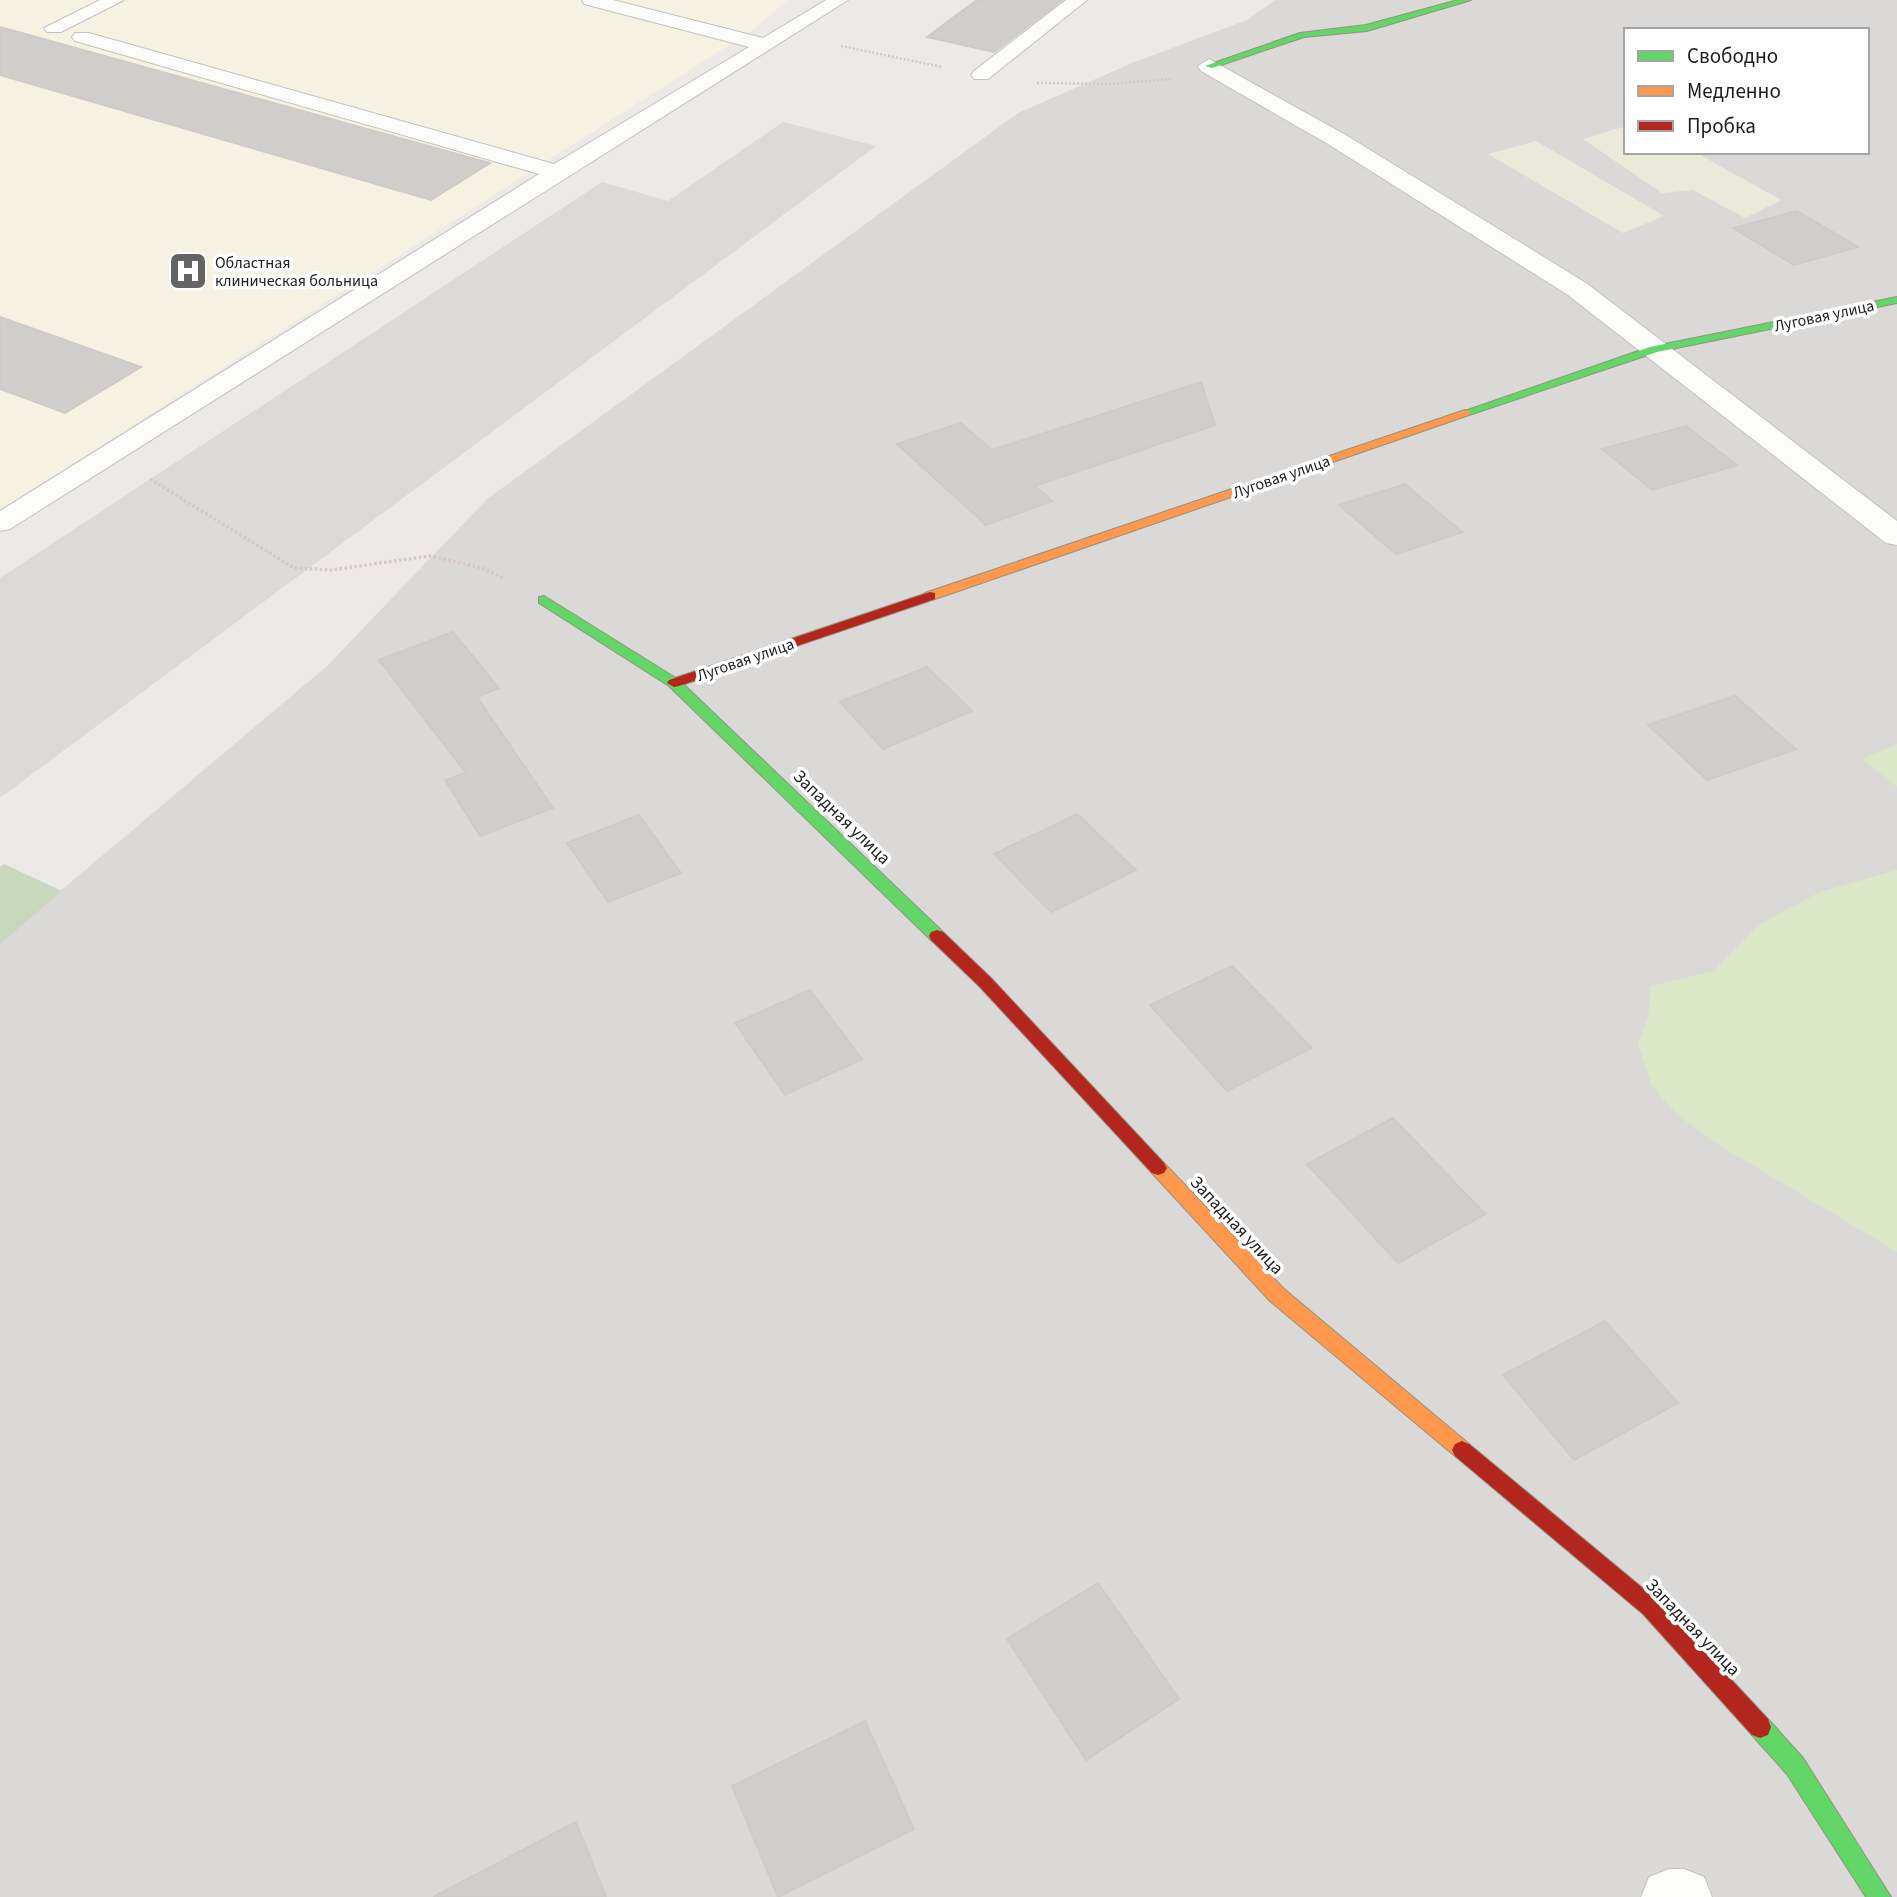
<svg xmlns="http://www.w3.org/2000/svg" width="1897" height="1897" viewBox="0 0 1897 1897" font-family="'Source Sans 3',sans-serif">
<style>
.residential{fill:#dbd9d7;fill-rule:evenodd}
.education{fill:#f5f2e2}
.farmland{fill:#ebeada}
.grass{fill:#dbe7c7}
.forest{fill:#c9d8bd}
.parking{fill:#dcdad9}
.building{fill:#d0cecb;stroke:#cfcac7;stroke-width:2}
.lines{fill:none;stroke-linecap:round;stroke-linejoin:round}
.lane-casing{stroke:#c3c1c0;stroke-width:2}
.street-casing{stroke:#c3c1c0;stroke-width:2}
.fast-casing{stroke:#94937f;stroke-width:2}
.slow-casing{stroke:#94937f;stroke-width:2}
.jam-casing{stroke:#94937f;stroke-width:2}
.path-far1{stroke:#d5c8c6;stroke-width:2.5;stroke-dasharray:2 2;stroke-linecap:butt}
.path{stroke:#d5c8c6;stroke-width:3.5;stroke-dasharray:2.5 2.5;stroke-linecap:butt}
.lane{fill:#fcfcfb;fill-rule:evenodd}
.street{fill:#fcfcfb;fill-rule:evenodd}
.fast{fill:#63d668;fill-rule:evenodd}
.slow{fill:#ff974d;fill-rule:evenodd}
.jam{fill:#b3261e;fill-rule:evenodd}
.labels{text-anchor:middle;stroke-width:7;stroke-linejoin:round;paint-order:stroke}
.far-poi-label{font-size:16px;fill:#1d1d1d;stroke:#fff;text-anchor:start}
.far-street-label{font-size:16px;fill:#1d1d1d;stroke:#fff}
.street-label{font-size:18px;fill:#1d1d1d;stroke:#fff}
</style>
<rect width="100%" height="100%" fill="#ece9e6"/>
<path class="residential" d="M1275,0H1897V1897H0V942L327,666L487,499L1018,113L1130,64L1247,20ZM1626,30H1867V152H1626Z"/>
<path class="education" d="M0,0H788L751,31L0,510Z"/>
<path class="farmland" d="M1626,126V152H1695L1781,200L1745,218L1693,190L1662,193L1583,139Z
M1536,141L1664,216L1623,233L1488,154Z"/>
<path class="grass" d="M1897,744V787L1862,759Z
M1897,870V1252L1711,1140L1677,1114L1652,1086L1638,1044L1648,1018L1651,986L1714,971L1758,925L1820,892Z"/>
<path class="forest" d="M4,864L62,891L0,944V867Z"/>
<path class="parking" d="M783,122L876,146L0,798V578L602,182L668,201Z"/>
<path class="building" d="M977,0H1062L994,52L927,37Z
M0,27L490,163L431,200L0,75Z
M1797,211L1858,247L1794,265L1733,228Z
M0,317L141,367L65,413L0,389Z
M1201,382L1215,425L1035,486L1052,501L986,525L897,444L961,423L992,450Z
M1686,426L1737,465L1652,490L1602,449Z
M1405,484L1462,532L1396,554L1339,505Z
M453,632L499,688L477,697L553,808L480,836L445,780L466,773L379,660Z
M927,667L972,711L883,749L840,702Z
M1735,696L1796,749L1707,780L1648,725Z
M1077,814L1136,870L1051,912L994,854Z
M639,815L681,873L608,902L567,843Z
M1232,966L1312,1048L1227,1091L1150,1005Z
M810,990L862,1059L785,1095L735,1023Z
M1393,1118L1485,1214L1398,1263L1307,1164Z
M1605,1321L1678,1403L1574,1460L1503,1375Z
M1098,1583L1179,1699L1086,1760L1007,1639Z
M865,1721L914,1829L778,1897L732,1786Z
M576,1822L606,1897H433Z"/>
<g class="lines">
<defs>
<path id="lane" d="M100,0H124L61,32H47L44,28Z
M582,0H613L763,38L826,0H848L10,529L0,531V511L539,174L75,41L72,37L75,33H89L554,164L749,47L584,4Z
M1066,0H1087L988,79H974L971,75L974,71Z"/>
<path id="street" d="M1209,59L1344,134L1586,283L1897,521V545L1886,543L1568,295L1328,144L1201,71L1198,66Z
M1669,1869H1684L1704,1877L1712,1897H1641L1649,1877Z"/>
<path id="fast" d="M1458,0H1471L1367,31L1304,37L1212,68L1205,66L1300,33L1366,25Z
M1897,297V303L1657,352L1469,415H1461L1459,413L1650,347Z
M544,596L679,680L943,932L945,936L943,940H931L669,686L539,603V597Z
M1760,1716L1768,1719L1803,1758L1891,1897H1866L1787,1774L1752,1735L1749,1727L1752,1719Z"/>
<path id="slow" d="M1465,410L1471,413L1469,415L935,599H925L923,596L925,593Z
M1158,1161L1164,1163L1284,1289L1469,1444L1472,1450L1469,1456L1462,1459L1455,1456L1270,1301L1152,1173L1149,1168L1152,1163Z"/>
<path id="jam" d="M930,592L935,593V599L679,686L674,687L667,683L669,680Z
M937,930L943,932L991,978L1164,1163L1167,1168L1164,1173L1158,1175L1152,1173L979,986L931,940L929,936L931,932Z
M1462,1441L1469,1444L1657,1600L1768,1719L1771,1727L1768,1735L1760,1738L1752,1735L1643,1614L1455,1456L1452,1450L1455,1444Z"/>
</defs>
<use href="#lane" class="lane-casing"/>
<use href="#street" class="street-casing"/>
<use href="#fast" class="fast-casing"/>
<use href="#slow" class="slow-casing"/>
<use href="#jam" class="jam-casing"/>
<path class="path-far1" d="M841,46L942,67
M1037,83L1111,84L1171,79"/>
<path class="path" d="M150,479L294,568L331,570L430,556L482,568L503,578"/>
<use href="#lane" class="lane"/>
<use href="#street" class="street"/>
<use href="#fast" class="fast"/>
<use href="#slow" class="slow"/>
<use href="#jam" class="jam"/>
</g>
<defs>
<symbol id="hospital-square" viewBox="-11 -11 22 22"><rect x="-9" y="-9" width="18" height="18" rx="4" fill="#656463" stroke="#fff"/><path d="M-5-5h3v3.5h4V-5h3V5h-3V1.5h-4V5h-3Z" fill="#fff"/></symbol>
</defs>
<g fill-rule="evenodd">
<use href="#hospital-square" x="166" y="249" width="44" height="44"/>
</g>
<g class="labels">
<g class="far-poi-label">
<text x="215" y="268">Областная<tspan x="215" dy="18">клиническая больница</tspan></text>
</g>
<g class="far-street-label">
<text transform="translate(1824 315) rotate(-12)" y="6">Луговая улица</text>
<text transform="translate(1281 476) rotate(-19)" y="6">Луговая улица</text>
<text transform="translate(745 659) rotate(-19)" y="6">Луговая улица</text>
</g>
<g class="street-label">
<text transform="translate(842 817) rotate(44)" y="6">Западная улица</text>
<text transform="translate(1237 1225) rotate(47)" y="6">Западная улица</text>
<text transform="translate(1693 1627) rotate(46)" y="6">Западная улица</text>
</g>
</g>
<rect x="1624" y="28" width="245" height="126" fill="#ffffff" stroke="#a5a5a5" stroke-width="2"/>
<rect x="1638" y="51" width="35" height="10" fill="#63d668" stroke="#a5a5a5" stroke-width="2"/>
<text x="1687" y="63" font-size="21" fill="#1d1d1d">Свободно</text>
<rect x="1638" y="86" width="35" height="10" fill="#ff974d" stroke="#a5a5a5" stroke-width="2"/>
<text x="1687" y="98" font-size="21" fill="#1d1d1d">Медленно</text>
<rect x="1638" y="121" width="35" height="10" fill="#b3261e" stroke="#a5a5a5" stroke-width="2"/>
<text x="1687" y="133" font-size="21" fill="#1d1d1d">Пробка</text>
</svg>
